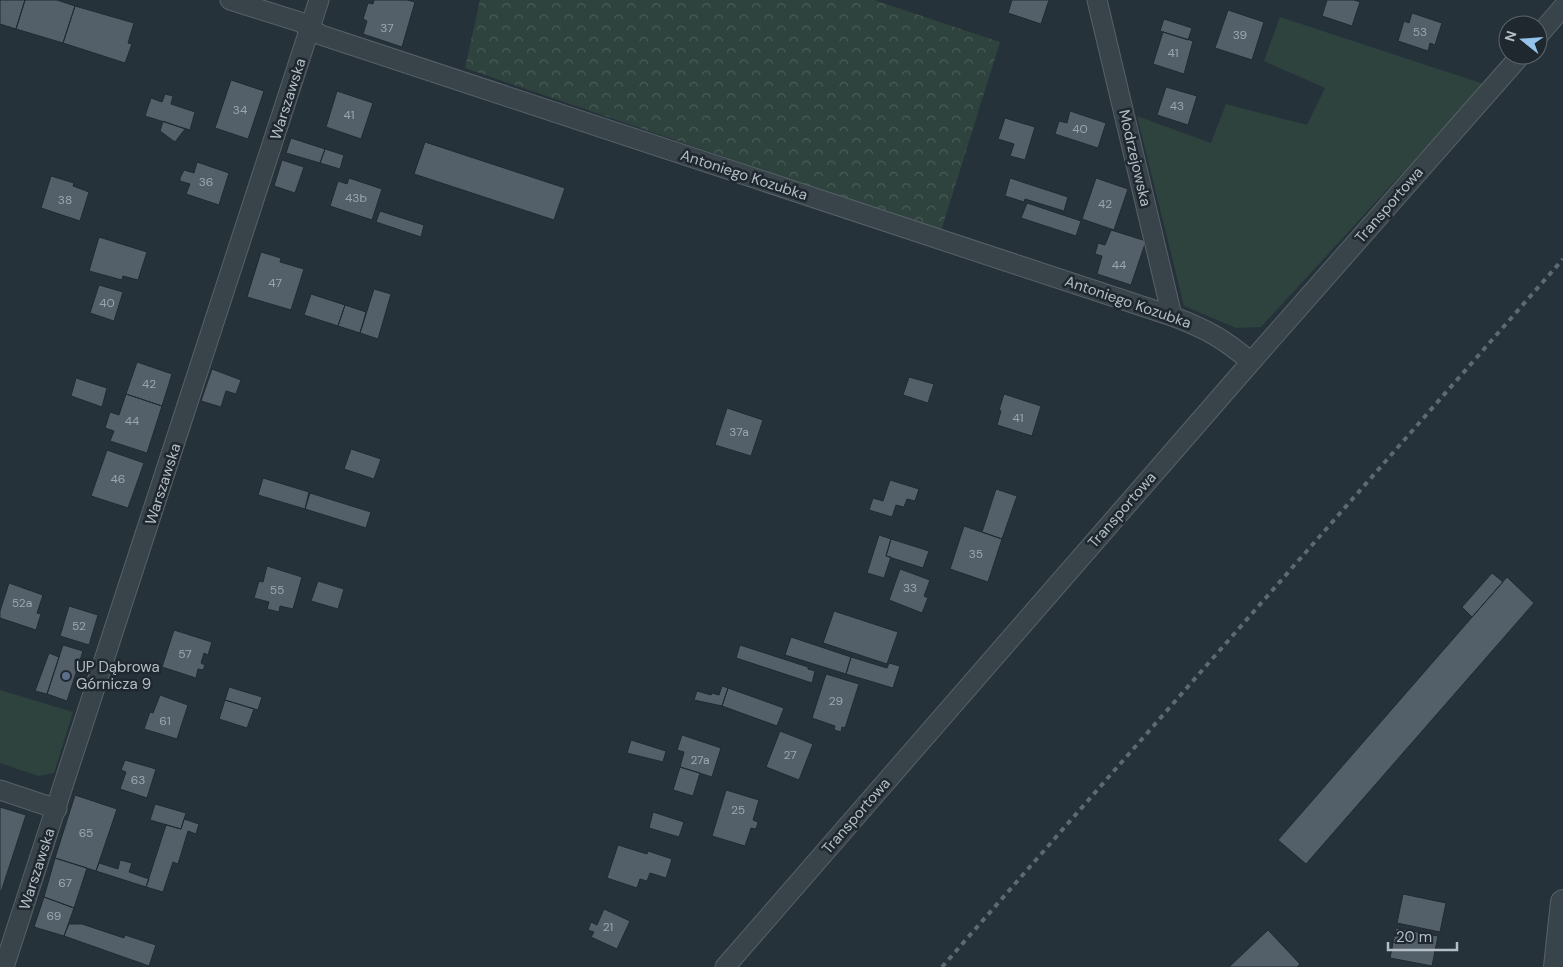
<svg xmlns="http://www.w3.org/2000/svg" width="1563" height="967" viewBox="0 0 1563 967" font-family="'DM Sans',sans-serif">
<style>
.green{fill:#2e423e}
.forest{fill:url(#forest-crowns)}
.building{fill:#536069;stroke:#212a31}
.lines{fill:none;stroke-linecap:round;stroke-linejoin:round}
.minor-casing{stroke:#586168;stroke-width:21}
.tertiary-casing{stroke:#586168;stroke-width:26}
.minor{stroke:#39434a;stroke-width:19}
.tertiary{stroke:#39434a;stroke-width:24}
.rail{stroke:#5e6a73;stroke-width:4;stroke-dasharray:5 5;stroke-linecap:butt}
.service-dot{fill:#5c6f8a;stroke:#1f282f;stroke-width:2}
.labels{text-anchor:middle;stroke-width:5;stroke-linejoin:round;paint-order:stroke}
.number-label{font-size:12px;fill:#9ca6af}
.street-label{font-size:15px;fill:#b5bec6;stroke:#1f282f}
.poi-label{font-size:15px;fill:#b5bec6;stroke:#1f282f;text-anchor:start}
</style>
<defs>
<pattern id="forest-crowns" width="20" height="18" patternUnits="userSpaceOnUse" patternTransform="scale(1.25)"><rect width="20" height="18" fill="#2e423e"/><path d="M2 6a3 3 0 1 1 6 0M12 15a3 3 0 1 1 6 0" fill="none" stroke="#4a5c58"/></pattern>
</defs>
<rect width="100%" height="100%" fill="#26323a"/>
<path class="green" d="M1280,17L1484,84L1261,327L1236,328L1184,306L1137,116L1211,143L1226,104L1307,125L1325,88L1264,61Z
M0,690L73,712L54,773L38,776L0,763Z"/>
<path class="forest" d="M480,0H874L1000,42L941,231L465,68Z"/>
<path class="building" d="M0,0H25L16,29L0,24Z
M25,0H57L75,6L63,43L16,29Z
M374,0H407L415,2L402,47L363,34L367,21L363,19L368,3L373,4Z
M1012,0H1049L1041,24L1008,13Z
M1327,0H1354L1360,2L1352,26L1322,16Z
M75,6L134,23L128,43L132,44L125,63L63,43Z
M1228,10L1264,22L1252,60L1215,48Z
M1412,13L1442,23L1435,45L1430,43L1428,51L1398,41L1404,21L1409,23Z
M1164,19L1192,28L1188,40L1160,31Z
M1163,32L1193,41L1184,74L1153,64Z
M231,80L264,91L248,139L215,128Z
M1166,87L1197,96L1188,125L1157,115Z
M337,91L373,103L361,139L326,127Z
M165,94L173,96L171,104L195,112L190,130L145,116L151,98L162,102Z
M1070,111L1106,123L1098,148L1055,134L1059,121L1067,123Z
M1005,118L1035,127L1025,160L1010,156L1014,144L998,139Z
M163,121L185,129L175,142L160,131Z
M291,138L325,149L320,163L286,153Z
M425,142L565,188L554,220L414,174Z
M325,149L344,155L340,169L320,163Z
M282,160L304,167L295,193L274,186Z
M197,162L229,173L219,205L186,194L190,184L180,181V178L184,170L194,173Z
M51,176L74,183L73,186L89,192L80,221L41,208Z
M349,178L382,189L372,220L330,206L338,181L347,184Z
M1010,178L1068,197L1064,211L1025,199L1024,202L1005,196Z
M1096,178L1128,189L1114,230L1082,219Z
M1027,203L1081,221L1076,236L1021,218Z
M380,211L424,225L421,237L376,222Z
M1111,230L1146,241L1131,285L1097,274L1102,256L1095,254L1098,243L1105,245Z
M99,237L147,252L138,280L123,276L122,280L89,271Z
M261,252L281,258L280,262L304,269L291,310L247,297Z
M99,285L123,292L114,321L90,313Z
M374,289L391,294L378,339L360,333Z
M311,294L345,305L338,326L304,315Z
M345,305L366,312L360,333L338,326Z
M137,362L172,374L162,406L126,394Z
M212,369L241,380L236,394L226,391L221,407L201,401Z
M909,377L934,384L928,403L903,395Z
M76,378L107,388L102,407L71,396Z
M126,394L162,406L147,453L110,441L114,431L105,428L110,412L119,415Z
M1004,394L1041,406L1032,436L997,425L1001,411L999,410Z
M727,408L763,420L751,456L715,445Z
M351,449L381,459L374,479L344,469Z
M107,450L144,463L128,508L91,496Z
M263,478L309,492L305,509L258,495Z
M890,480L919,489L915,501L907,499L904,507L896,505L892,517L869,510L873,498L883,501Z
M996,489L1017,496L1002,539L982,532Z
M310,493L371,512L366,528L305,509Z
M964,526L1002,539L988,582L950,569Z
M879,535L891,539L886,556L891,557L884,578L867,573Z
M891,539L929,551L923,568L886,556Z
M267,566L302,577L293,609L280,606L279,612L267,609L269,602L254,598L259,581L263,582Z
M900,569L930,580L924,596L928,598L922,613L889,600Z
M1492,573L1503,582L1472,617L1462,607Z
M1507,577L1534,603L1306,864L1278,840Z
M318,581L344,589L338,609L311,601Z
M9,583L43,595L37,613L41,614L36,630L0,618V611Z
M69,606L98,615L89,645L60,636Z
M834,611L898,632L887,664L823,643Z
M174,630L212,642L208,655L204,653L201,663L205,665L203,670L198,669L196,678L162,667Z
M791,637L851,657L846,674L785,655Z
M63,645L83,651L67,701L47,694Z
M740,645L808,667V669L815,671L812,683L736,658Z
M49,653L59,657L47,694L35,691Z
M851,657L887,668L889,663L900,666L893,688L846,674Z
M826,674L859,684L845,728L842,727L841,732L834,730L835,726L812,718Z
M722,686L728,688L722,706L694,700L697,691L711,695L712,693L719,695Z
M229,687L262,697L258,710L225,700Z
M728,688L784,708L777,726L722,706Z
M160,695L188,705L177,739L144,729L150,712L153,713Z
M225,700L254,709L247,728L219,719Z
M780,731L813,744L799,780L766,767Z
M682,735L721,748L712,777L680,767L684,752L677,750Z
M631,740L666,751L663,762L627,753Z
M125,760L156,769L147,798L120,789L126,772L121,770Z
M680,767L700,773L693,796L673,790Z
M726,790L759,800L753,820L758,822L756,829L751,828L745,846L712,836Z
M75,795L117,809L96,871L55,858Z
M155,804L186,813L181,829L150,820Z
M0,807L26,815L1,892L0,891Z
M653,812L684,822L679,837L649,828Z
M184,819L199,824L196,834L188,831L178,864L173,862L163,892L146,887L166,825L181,829Z
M618,845L647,854L648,851L672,859L666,878L650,873L647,881L640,879L637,888L607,878Z
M55,858L87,868L74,908L44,897Z
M120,860L132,863L129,872L149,879L146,887L96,871L99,863L118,869Z
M1403,894L1446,903L1440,932L1397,923Z
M44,897L74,908L64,936L34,927Z
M604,909L630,921L617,949L591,937L594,932L588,930L591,922L597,925Z
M69,924H82L124,938L125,935L156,945L149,966L64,936Z
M1396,928L1438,936L1432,966L1390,958Z
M1268,930L1300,964L1297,967H1229Z"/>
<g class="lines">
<defs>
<path id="minor" d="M230,0L300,22L321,35L1172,316C1206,329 1223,338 1251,362
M1097,0L1172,316
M1538,36L1563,7
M0,790L57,809
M4,967L319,0
M725,967L1251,362L1521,55"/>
<path id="tertiary" d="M1556,967L1563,902"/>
</defs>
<use href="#minor" class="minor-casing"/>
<use href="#tertiary" class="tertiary-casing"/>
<use href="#minor" class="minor"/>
<use href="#tertiary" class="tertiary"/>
<path class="rail" d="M942,967L1563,259"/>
</g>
<circle class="service-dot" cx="66" cy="676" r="5"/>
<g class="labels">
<g class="number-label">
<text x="387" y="32">37</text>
<text x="1420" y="36">53</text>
<text x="1240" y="39">39</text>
<text x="1173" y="57">41</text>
<text x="1177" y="110">43</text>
<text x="240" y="114">34</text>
<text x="349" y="119">41</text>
<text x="1080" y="133">40</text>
<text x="206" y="186">36</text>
<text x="356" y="202">43b</text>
<text x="65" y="204">38</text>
<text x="1105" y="208">42</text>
<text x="1119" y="269">44</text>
<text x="275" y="287">47</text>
<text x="107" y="307">40</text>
<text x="149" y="388">42</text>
<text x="1018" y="422">41</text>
<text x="132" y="425">44</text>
<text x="739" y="436">37a</text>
<text x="118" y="483">46</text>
<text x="976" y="558">35</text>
<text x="910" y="592">33</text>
<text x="277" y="594">55</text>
<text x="22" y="607">52a</text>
<text x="79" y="630">52</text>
<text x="185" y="658">57</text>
<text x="836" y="705">29</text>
<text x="165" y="725">61</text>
<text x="790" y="759">27</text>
<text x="700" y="764">27a</text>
<text x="138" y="784">63</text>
<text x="738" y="814">25</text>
<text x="86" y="837">65</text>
<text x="65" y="887">67</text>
<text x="54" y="920">69</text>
<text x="608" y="931">21</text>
</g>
<g class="street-label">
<text transform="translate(288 99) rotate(-72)" y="5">Warszawska</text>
<text transform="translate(1135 158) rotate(77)" y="5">Modrzejowska</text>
<text transform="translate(744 175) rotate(18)" y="5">Antoniego Kozubka</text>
<text transform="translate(1389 205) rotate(-49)" y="5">Transportowa</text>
<text transform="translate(1128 302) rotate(19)" y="5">Antoniego Kozubka</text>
<text transform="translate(163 484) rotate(-72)" y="5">Warszawska</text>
<text transform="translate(1122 510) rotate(-49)" y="5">Transportowa</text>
<text transform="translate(856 816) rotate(-49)" y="5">Transportowa</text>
<text transform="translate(37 869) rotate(-72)" y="5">Warszawska</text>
</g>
<g class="poi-label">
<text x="76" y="672">UP Dąbrowa<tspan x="76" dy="17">Górnicza 9</tspan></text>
</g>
</g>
<g transform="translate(1523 40) rotate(287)"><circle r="24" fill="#1f282f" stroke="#5b646b"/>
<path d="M0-4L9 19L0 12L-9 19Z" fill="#94c4ec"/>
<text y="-8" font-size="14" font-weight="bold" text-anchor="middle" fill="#b5bec6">N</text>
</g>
<path d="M1388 942v8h69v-8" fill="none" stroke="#b5bec6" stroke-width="2.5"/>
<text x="1396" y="942" font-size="15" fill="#b5bec6" stroke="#1f282f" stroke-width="4" paint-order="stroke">20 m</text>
</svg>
